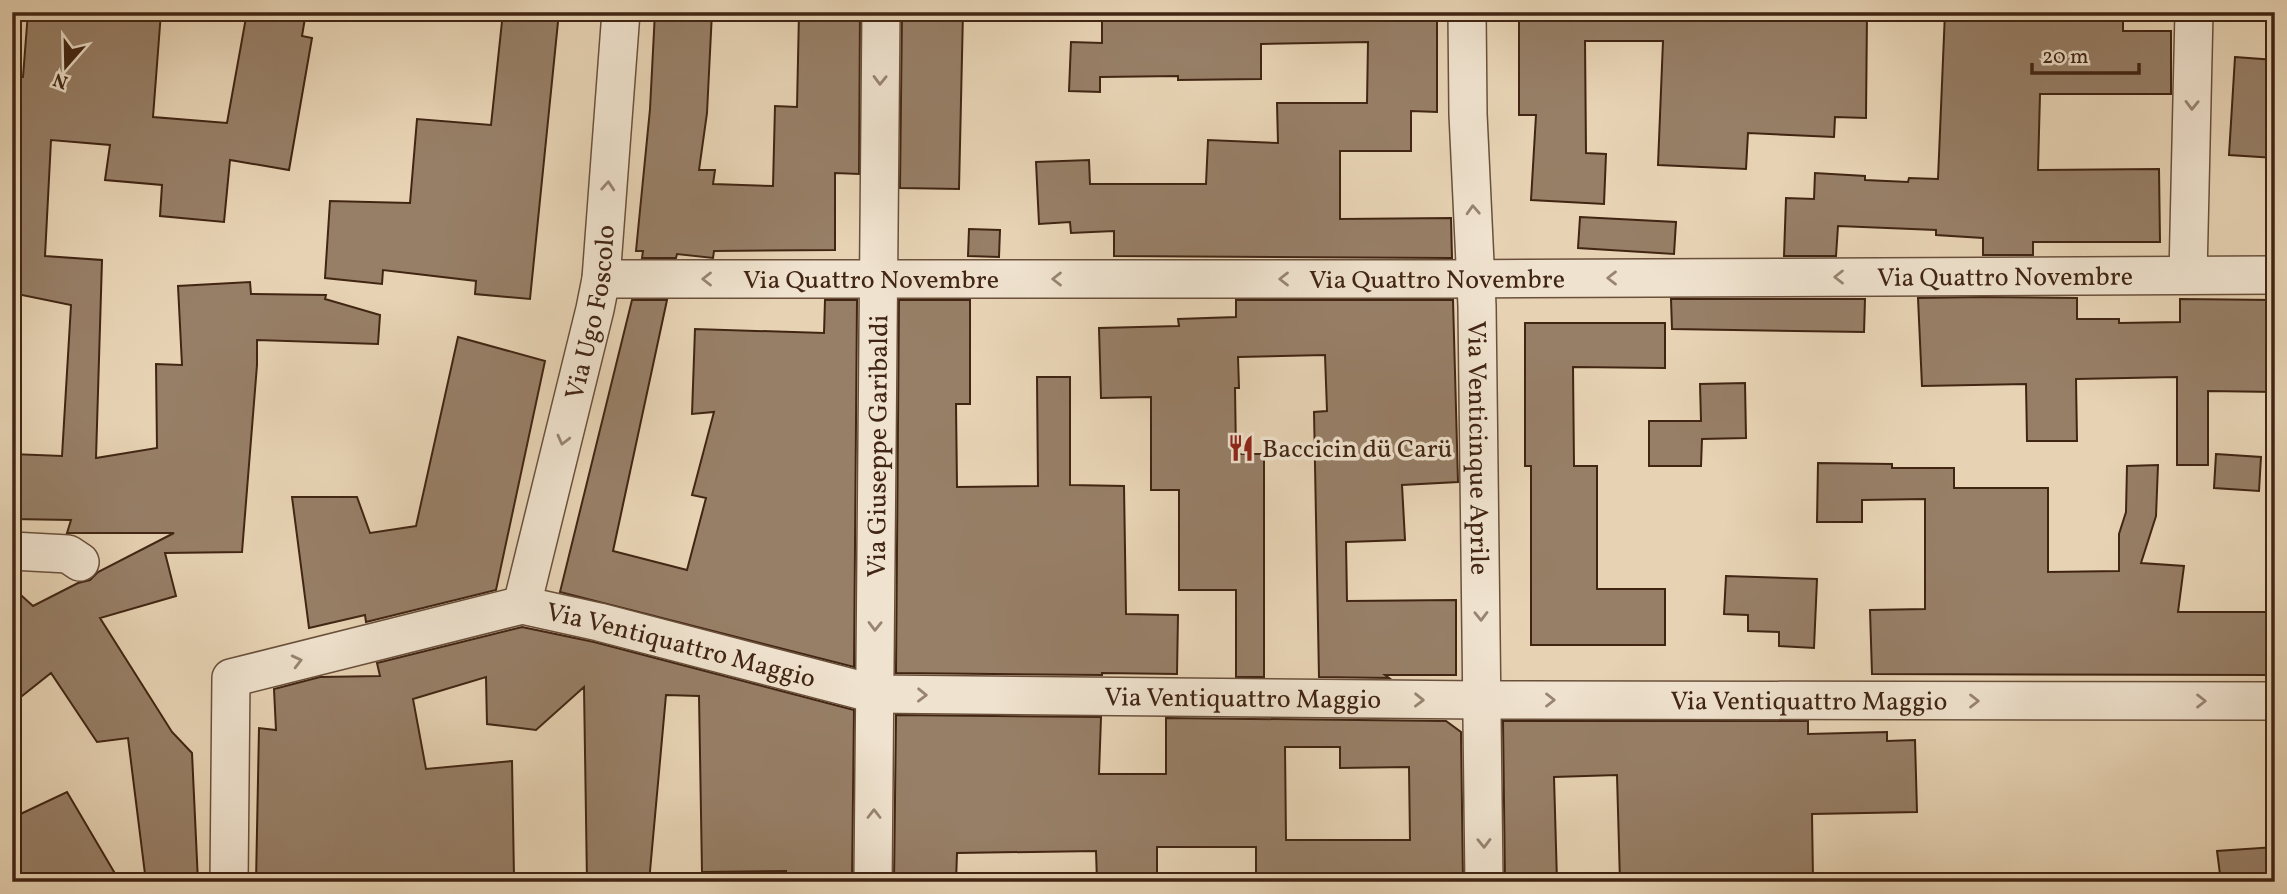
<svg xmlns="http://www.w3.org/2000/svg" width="2287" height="894" viewBox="0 0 2287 894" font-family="Vollkorn,serif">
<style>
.building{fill:#977f67;stroke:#412513;stroke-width:2;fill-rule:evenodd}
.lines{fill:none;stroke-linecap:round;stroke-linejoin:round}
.minor-casing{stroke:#6a503b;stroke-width:40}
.minor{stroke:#efe2ce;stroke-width:37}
.oneway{stroke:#988470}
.labels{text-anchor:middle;stroke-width:7;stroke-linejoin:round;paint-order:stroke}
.street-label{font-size:26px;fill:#412513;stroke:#efe2ce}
.poi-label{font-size:26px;fill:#412513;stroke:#efe2ce;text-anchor:start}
</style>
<rect width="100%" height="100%" fill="#e7d3b4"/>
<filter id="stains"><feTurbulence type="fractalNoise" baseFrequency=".00286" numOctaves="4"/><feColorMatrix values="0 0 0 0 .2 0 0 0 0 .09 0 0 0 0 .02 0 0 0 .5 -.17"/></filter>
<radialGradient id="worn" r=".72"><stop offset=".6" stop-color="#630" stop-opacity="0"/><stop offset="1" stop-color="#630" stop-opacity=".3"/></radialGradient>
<path class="building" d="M28,12H161L153,117L227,123L247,12H306L302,36L312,38L289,170L230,160L224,222L160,216L162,185L105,180L110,145L51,140L45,256L102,260L96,458L157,448L156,364L182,365L178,286L250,282L251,294L326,295L325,299L380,315L378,344L257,340V365L242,552L165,553L176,596L100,618L172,732L192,753L198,882H146L128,738L97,742L51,673L12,704V587L33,606L78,583L90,580L98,572L174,533H67L71,520L12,519V454L62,456L71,305L12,293L21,111L12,112V79L23,77Z
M503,12H559L530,299L475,294L476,281L383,270L382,284L325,278L330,201L410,203L417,119L491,125Z
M655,12H712L707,113L699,170H715L713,184L773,186L775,106L797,107L799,12H860L859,174L835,173V250L714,251L713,258L677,254L676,258H642L643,251H636L650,109Z
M902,12H963L959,189L900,188Z
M1102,12H1294V14L1384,16V12H1437V112L1411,111V151H1340V219L1451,218L1452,258L1114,256V231L1071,233L1070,222L1039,224L1036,162L1089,160L1090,184H1206L1208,140L1278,143L1277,103H1367L1368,42L1261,44V79L1178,80V76L1100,77V92L1069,91L1071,42L1102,43Z
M1519,12H1867L1866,118L1835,117L1834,137L1748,133L1746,169L1658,165L1663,41H1585L1586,153L1606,154L1604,204L1531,200L1536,115H1519Z
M1945,12H2123V31H2171V94H2040L2038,170L2159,169L2160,242H2033V255H1983V238L1936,235V230L1838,226L1836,256H1784L1786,198L1814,199L1815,173L1865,176V180L1908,182L1909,178L1938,179Z
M2235,57L2275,60V158L2229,155Z
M1580,217L1676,222L1674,254L1578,248Z
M969,229L1000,230L999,257L968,256Z
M1983,297L2077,298V319H2119V323L2180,322V299L2275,300V392L2208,391V465H2177V377L2076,379L2077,441H2027L2026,384L1922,386L1918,298Z
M1671,299H1865L1864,332L1672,329Z
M632,300H667L613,551L687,570L706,498L692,495L714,412L692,414L695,329L824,333L825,300H857L854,667L560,592Z
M899,300H970V404H956L957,487L1038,486L1037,377H1070V485L1124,486L1126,614L1178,615L1177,674L1102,673V675L896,673Z
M1236,300H1453L1458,482L1402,485L1405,540L1346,542L1347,601L1456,600V675H1385L1389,678L1319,677L1314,412L1327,411L1325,355L1238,357L1239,388H1235L1236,454H1264V677H1236V590H1179V490H1151V397L1101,398L1099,328L1179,326L1178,319L1236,317Z
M1525,323H1665V368L1573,367L1574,466H1597V589H1665V645H1531V466H1525Z
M458,337L545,361L496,590L366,622L365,615L309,628L292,497H357L370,533L416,526Z
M1745,383L1746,438L1702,439L1701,466H1649V421H1701L1700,384Z
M2216,454L2261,457L2259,491L2214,488Z
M1818,463L1892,464V468H1954V488H2048V572L2119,571V534L2126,512L2127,466L2158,465L2156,516L2141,563L2184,566L2178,612H2269V644H2273V675L1872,674L1870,610L1925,609V499L1862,500V522H1817Z
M1726,576L1817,579L1814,648L1779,646V632L1748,631V615L1724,614Z
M522,627L594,642L854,710L852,882H786V871L702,872L699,696L666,695L649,882H587L584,687L536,730L487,724L486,677L413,699L426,769L512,761L514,878L443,882H256L259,728L276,730L274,689L320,677L380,676L377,663Z
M896,715L1101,717L1099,774H1166V718L1446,721L1461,732L1463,882H1431V873H1308V882H1256V847H1157V882H1097L1096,851L957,853L956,882H894ZM1285,747H1340V768L1409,767L1410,840H1286Z
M1503,721H1808V734L1887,732V741L1915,740L1917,812L1812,814L1813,880L1620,882L1617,775L1554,777L1557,882H1505Z
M67,792L120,882H12V818Z
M2275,847V882H2221L2217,851Z"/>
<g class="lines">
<defs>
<g id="minor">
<path id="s1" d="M1467,12L1468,114L1477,306L1484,882"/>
<path d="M2188,275L2194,12"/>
<path id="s2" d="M601,279H1445L2275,275"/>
<path d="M12,551L68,554L80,562"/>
<path id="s3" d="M522,605L595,309L601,279L621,12"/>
<path id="s4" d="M229,882L231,678L522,605L599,622L875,694L1482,700L2275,701"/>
<path id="s5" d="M873,882L881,12"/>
</g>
</defs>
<use href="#minor" class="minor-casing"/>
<use href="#minor" class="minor"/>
</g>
<defs><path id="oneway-chevron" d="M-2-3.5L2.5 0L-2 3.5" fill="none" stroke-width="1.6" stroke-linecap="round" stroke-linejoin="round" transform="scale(1.75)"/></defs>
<g class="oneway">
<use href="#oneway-chevron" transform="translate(880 80) rotate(91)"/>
<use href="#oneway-chevron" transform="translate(2192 105) rotate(91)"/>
<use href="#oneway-chevron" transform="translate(608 186) rotate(-86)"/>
<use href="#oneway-chevron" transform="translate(1473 210) rotate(-93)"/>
<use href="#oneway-chevron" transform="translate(1839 277) rotate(180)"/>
<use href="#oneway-chevron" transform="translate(1612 278) rotate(180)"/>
<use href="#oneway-chevron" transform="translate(707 279) rotate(180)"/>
<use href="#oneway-chevron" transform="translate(1057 279) rotate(-180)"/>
<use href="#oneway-chevron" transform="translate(1284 279) rotate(-180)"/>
<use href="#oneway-chevron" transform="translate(563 440) rotate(104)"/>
<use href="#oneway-chevron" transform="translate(1481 616) rotate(89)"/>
<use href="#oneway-chevron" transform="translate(875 626) rotate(91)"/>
<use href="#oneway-chevron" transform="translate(297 661) rotate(-14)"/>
<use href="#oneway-chevron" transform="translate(922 695) rotate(1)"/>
<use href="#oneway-chevron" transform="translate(1419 700) rotate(1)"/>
<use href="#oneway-chevron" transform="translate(1550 700)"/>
<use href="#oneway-chevron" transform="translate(1974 701)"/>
<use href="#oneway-chevron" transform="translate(2201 701)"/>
<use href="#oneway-chevron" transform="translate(874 814) rotate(-90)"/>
<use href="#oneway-chevron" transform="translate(1484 843) rotate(89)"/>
</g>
<defs>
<symbol id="restaurant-bare" viewBox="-9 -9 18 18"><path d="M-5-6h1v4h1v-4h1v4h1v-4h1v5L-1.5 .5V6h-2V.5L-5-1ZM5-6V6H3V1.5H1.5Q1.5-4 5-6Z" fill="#8f2418" stroke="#efe2ce" stroke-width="2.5" paint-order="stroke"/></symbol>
</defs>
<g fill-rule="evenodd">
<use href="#restaurant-bare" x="1222" y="429" width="38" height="38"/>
</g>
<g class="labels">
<g class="street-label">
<text dy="9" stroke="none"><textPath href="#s2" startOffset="1404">Via Quattro Novembre</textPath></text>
<text dy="9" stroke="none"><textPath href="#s2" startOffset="270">Via Quattro Novembre</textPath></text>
<text dy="9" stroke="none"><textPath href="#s2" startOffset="836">Via Quattro Novembre</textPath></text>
<text dy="9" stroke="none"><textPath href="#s3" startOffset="301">Via Ugo Foscolo</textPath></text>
<text dy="9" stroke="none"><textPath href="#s5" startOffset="436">Via Giuseppe Garibaldi</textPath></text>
<text dy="9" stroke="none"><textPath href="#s1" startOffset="436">Via Venticinque Aprile</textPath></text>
<text dy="9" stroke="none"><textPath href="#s4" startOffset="668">Via Ventiquattro Maggio</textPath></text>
<text dy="9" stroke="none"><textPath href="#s4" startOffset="1236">Via Ventiquattro Maggio</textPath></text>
<text dy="9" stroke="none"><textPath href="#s4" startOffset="1802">Via Ventiquattro Maggio</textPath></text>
</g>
<g class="poi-label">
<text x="1262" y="457">Baccicin dü Carü</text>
</g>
</g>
<rect width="2287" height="894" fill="none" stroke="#e7d3b4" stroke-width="42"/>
<rect x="14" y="14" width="2259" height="866" fill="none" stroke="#412513" stroke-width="3.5"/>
<rect x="21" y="21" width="2245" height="852" fill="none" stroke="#412513" stroke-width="2"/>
<g transform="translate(66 66) rotate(200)" stroke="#efe2ce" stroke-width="5" paint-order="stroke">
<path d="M0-5L12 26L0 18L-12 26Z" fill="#412513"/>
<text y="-10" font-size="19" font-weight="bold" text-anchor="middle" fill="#412513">N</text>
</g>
<path d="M2032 63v10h107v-10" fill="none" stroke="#412513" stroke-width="3.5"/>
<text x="2042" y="63" font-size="21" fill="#412513" stroke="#efe2ce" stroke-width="5" paint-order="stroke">20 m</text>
<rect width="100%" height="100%" filter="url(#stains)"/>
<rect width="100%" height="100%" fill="url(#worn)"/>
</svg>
